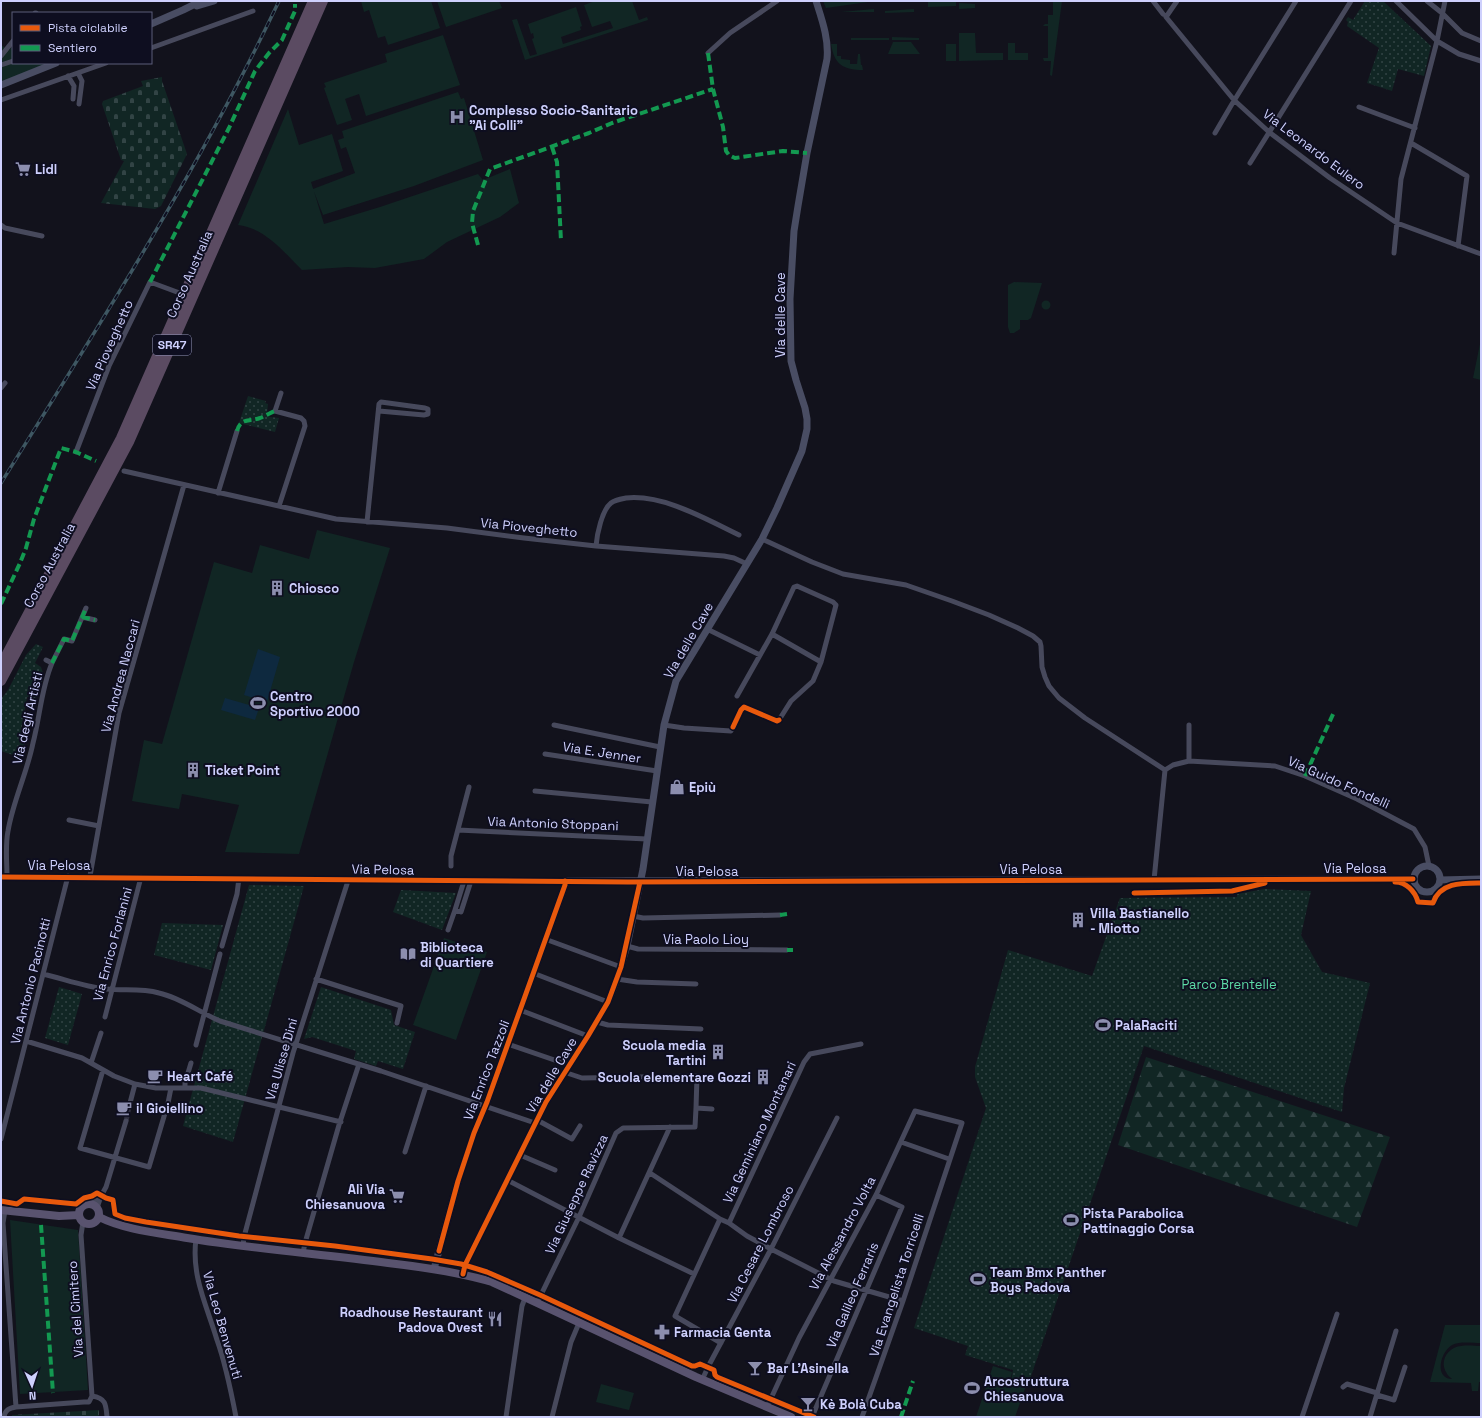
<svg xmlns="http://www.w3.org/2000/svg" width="1482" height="1418" viewBox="0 0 1482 1418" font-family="'Space Grotesk',sans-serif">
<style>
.green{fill:#112624}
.forest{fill:url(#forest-firs)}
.cemetery{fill:url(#cemetery-stones)}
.park{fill:url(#park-dots)}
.water{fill:#0e293f}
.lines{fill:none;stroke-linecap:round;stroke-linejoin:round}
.street-tunnel{stroke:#2e2e3e;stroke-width:5;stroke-dasharray:5 2.5;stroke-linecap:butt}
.street{stroke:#47495c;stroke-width:5}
.secondary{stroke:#494d63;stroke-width:7}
.primary{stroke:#59536f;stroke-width:8}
.highway{stroke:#5b4b62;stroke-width:10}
.rail-casing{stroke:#3e5762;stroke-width:3.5}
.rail{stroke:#0e0e20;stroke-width:2;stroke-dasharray:6;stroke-linecap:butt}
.quiet{stroke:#139951;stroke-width:4;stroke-dasharray:8 4;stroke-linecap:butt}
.cycleway-casing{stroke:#0e0e20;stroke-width:8}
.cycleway{stroke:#e8590c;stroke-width:5}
.labels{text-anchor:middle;stroke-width:4;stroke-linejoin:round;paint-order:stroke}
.shield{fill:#0e0e20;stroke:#9496bb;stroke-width:1}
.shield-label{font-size:12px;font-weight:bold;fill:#ced0fd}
.poi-label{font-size:13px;font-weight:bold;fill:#ced0fd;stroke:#0e0e20;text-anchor:start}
.street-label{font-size:13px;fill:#ced0fd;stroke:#0e0e20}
.park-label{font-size:13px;fill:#5ddaa6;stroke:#0e0e20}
</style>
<defs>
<pattern id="forest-firs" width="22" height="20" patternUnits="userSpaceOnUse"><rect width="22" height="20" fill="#112624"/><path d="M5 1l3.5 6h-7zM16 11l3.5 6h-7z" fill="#324445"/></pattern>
<pattern id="cemetery-stones" width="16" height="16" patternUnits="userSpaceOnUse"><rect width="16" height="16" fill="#112624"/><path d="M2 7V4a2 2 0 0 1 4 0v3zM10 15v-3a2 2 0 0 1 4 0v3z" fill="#324445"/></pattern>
<pattern id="park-dots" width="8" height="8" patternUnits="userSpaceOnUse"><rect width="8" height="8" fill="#112624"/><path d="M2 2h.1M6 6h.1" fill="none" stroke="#324445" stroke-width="1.8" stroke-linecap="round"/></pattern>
</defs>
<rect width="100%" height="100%" fill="#12121c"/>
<path class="green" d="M361,1H431L440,28L388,45L385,36L378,38L369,10L364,12Z
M437,1H499L502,8L446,27Z
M595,1H632L639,20L647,17L648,20L525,60L512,20L517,19L530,56L537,54L532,39L534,38L533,33L531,34L528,24L576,7L582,26L580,27L581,30L561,37L563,44L613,28L610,21L592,27L584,5Z
M823,1H875L826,8Z
M941,1H956V6L928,7V2Z
M1053,1H1062L1052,76L1050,75L1051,61H1044L1043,58H1048V26H1043L1045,24H1048V15H1053Z
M959,3L975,4V8L959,9Z
M874,9V12H841Z
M914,9V12L885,13V11Z
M959,33H975L976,53H1003V60L959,61Z
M443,35L460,85L366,116L359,94L345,99L352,120L337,125L324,88L326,87L324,83L387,62L385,54Z
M892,37L919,38V40H892Z
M851,38H889V40H851Z
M893,42H911L920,54H888Z
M1008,43H1015V53H1028V60H1008Z
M831,44H837V56H841V59L850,60V64H857L858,54H860L861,65H862L863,70C843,70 834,64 831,44Z
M946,44H956V61H946Z
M1,45L9,50L13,46V63H52L1,84Z
M458,92L461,99L464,98L483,160L414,186L323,215L313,189L355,173L346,147L341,149L338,140L344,138L342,131Z
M288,109L299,145L332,134L343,171L311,182L324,224L380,207L478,174L483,180L510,169L519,203L500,217L447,242L424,259L375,268L348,267L302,270C284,252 265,228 238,225Z
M1014,282L1042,283L1031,318L1028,320H1020V329L1014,333H1010L1008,327V285Z
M1041.5 305a4.5 4.5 0 1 1 9 0a4.5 4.5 0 1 1-9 0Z
M1481,339V380L1473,378Z
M317,530L390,548L354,662L299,854L225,852L239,805L182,794L179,809L132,801L144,740L162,744L214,562L252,573L260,545L309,559Z
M444,938L487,952L456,1040L413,1025Z
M10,1220L78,1230L88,1390L20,1394Z
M1445,1325H1481V1343C1472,1343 1460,1341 1452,1345C1440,1352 1434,1379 1452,1379C1450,1377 1447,1375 1446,1372C1439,1360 1449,1347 1461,1346C1468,1345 1475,1346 1481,1346V1382H1479L1478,1391H1472L1471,1383L1430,1382Z
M993,1366L1012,1372L1010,1381L1026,1386L1015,1417H976Z
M601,1384L634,1393L629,1410L596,1402Z"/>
<path class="forest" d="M1146,1057L1390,1137L1357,1227L1118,1145Z"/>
<path class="cemetery" d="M162,77V81L187,154L161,206L155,209L101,203L124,161L121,160L102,104L103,101L143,86L141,81Z
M99,1410V1417H12V1415Z"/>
<path class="park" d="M1365,1H1383L1431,46L1424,76L1398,69L1392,91L1367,83L1379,48L1347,26L1348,22L1346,20L1348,17L1353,20Z
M248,396L266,401L265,403L268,404L267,414L270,417L279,418L275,432L239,423Z
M36,644L43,647L35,663L41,667L43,673L42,682L38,681L36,698L27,697L19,742L26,745L22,758L1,751V699L8,690L26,655Z
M249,885L304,886L233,1142L183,1126Z
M1265,889L1311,891L1301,935L1322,972L1370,983L1344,1088L1342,1112L1144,1046L1028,1385L1011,1380L1013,1370L965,1355L968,1346L914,1328L986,1108L975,1077V1067L1008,950L1092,976L1120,898L1237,897V894Z
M401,890L456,893L442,930L393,912Z
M162,923L223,925L211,970L154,955Z
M59,987L82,994L68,1045L45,1038Z
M321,987L391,1010L394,1025L415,1032L403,1069L378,1061L376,1066L354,1059L356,1051L312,1037L304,1039Z"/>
<path class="water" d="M258,649L280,657L267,702L244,695Z
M225,698L259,708L255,720L221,710Z"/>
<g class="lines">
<path class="street-tunnel" d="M126,1121L130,1103"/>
<path class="street" d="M1153,1L1163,14
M1177,1L1166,17L1234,100L1269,132L1330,178L1397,223L1481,254
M1396,1L1437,41L1445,1
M1427,1L1442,13L1462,33L1481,41
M35,13H36
M151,48L253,11
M708,53L730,33L777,1
M1,56L13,41
M1,65L13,61
M78,73L82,81L79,104
M68,76L74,86L73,99
M1,100L106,63
M1359,107L1415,128
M1215,133L1232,104L1296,1
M1411,143L1467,176L1458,246
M1250,163L1351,1
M1,225L5,228L42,236
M1394,253L1401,179L1437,41L1459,54L1481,61
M1,388L5,383
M76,452L109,366L150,282L185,295
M124,471L336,519L447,528L524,538L596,546L724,556L734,558L747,564
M218,493L237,431
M279,506L305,426L304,421L301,418L275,411L281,393
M367,522L379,404L381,402L425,408L428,409V414L424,415L379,411
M762,539L812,562L843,574L906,585L952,601L989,615L1018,628L1033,636L1040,642L1041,646L1042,667L1045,677L1049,686L1059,698L1085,718L1165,770
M596,546C597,534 602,510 611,503C615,500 621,499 626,498C663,494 706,519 739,535
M82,617L95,620
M707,629L760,655
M772,634L821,662
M52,663L64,639L72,641L86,608
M737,696L772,634L794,587L797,586L833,602L836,605L821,662L813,681L791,701L779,720
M554,725L660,747
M664,725L684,728L731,731L733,727
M545,754L657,771
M1189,761V725
M535,791L652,802
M69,820L99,826
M458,830L647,839
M451,866V856L469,787
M90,876L119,713L184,485
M1,877L565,881
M7,877C7,862 5,846 8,831C13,801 27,773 33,743C40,717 41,689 52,663L46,660
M1154,880L1165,770L1173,765L1189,761L1275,766L1305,776L1357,799L1414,829L1425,847L1429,866
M464,881L455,910L461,912L471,881
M633,916L643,918L780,915
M448,930L455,910
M545,939L621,967
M222,946L237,894L239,878
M627,946L638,949L787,950
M533,973L608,1002
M43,974C64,979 85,987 106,989C124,991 141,988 159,993C181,998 199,1012 220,1021L381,1071L535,1123
M316,979L401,1006L397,1023
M617,979L637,982L696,984
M520,1010L588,1036
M105,1017L141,877
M597,1022L608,1025L701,1029
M26,1041L82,1058L114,1076L135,1084L156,1088H201L341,1122
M508,1044L569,1065
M196,1045L220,954
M91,1063L101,1033
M103,1070L80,1148L149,1167L168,1103L171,1088
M564,1072L582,1078L697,1076L696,1108
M185,1087V1083L191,1063
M130,1103L135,1084
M537,1120L572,1139L580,1126
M1,1139L68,876
M901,1142L949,1159
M405,1152L426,1086
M520,1155L555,1170
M650,1173L720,1219L729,1223L747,1236L771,1249L834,1281L903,1301
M507,1180L619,1238L694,1274
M91,1204L101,1196L106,1187L126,1121
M97,1208L101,1196
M5,1210L3,1223L16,1407L84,1402H89L92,1396L81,1235L83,1222
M720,1219L675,1316L721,1343
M729,1223L804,1062L810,1054L861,1044
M619,1238L670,1127
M196,1239C191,1276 207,1306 217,1340C226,1365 231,1391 236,1417
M243,1246L244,1237L293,1053L347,884L348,880
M303,1253L305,1243L339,1125L359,1064
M537,1303L579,1217L616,1133L623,1128L695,1127L696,1108L712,1109
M702,1380L709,1365L771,1249L837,1118
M1343,1387L1347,1384L1377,1393
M1377,1395L1394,1400L1405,1367
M92,1396C106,1398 106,1405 107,1417
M767,1407L799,1338L876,1195L915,1111L962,1123L903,1301L862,1417
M4,1417C5,1410 9,1408 16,1407
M506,1417L522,1306L525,1298
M552,1417L571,1342L579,1323
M812,1417L902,1207L876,1195
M1302,1417L1337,1314
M1370,1417L1396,1331"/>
<path class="secondary" d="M197,6L214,1
M151,24L183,10L201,1
M1,85L56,63
M1414 879a13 13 0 1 1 26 0a13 13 0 1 1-26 0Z
M1440,880L1481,879
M434,1269L458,1181L474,1133L487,1102L565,885V881L1413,879
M463,1274L465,1265L546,1102L588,1036L608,1002L617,979L627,946L643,869L664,725L676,681L762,539L777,508L802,451L807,429V419L805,408L796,380L791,361L790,299L794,231L798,206L807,153L827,59C829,39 822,20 816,1"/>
<path class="primary" d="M79 1214a10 10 0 1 1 20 0a10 10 0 1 1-20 0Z
M1,1210L59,1216L79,1215
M99,1217C125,1230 158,1233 187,1238C253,1249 321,1254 388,1263C423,1267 458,1272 492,1282L696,1377L791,1417"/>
<path class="highway" d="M1,665L121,438L313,1
M1,681L129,442L323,1"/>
<defs>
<path id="rail" d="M1,483C99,325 199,170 279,1"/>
</defs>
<use href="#rail" class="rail-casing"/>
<use href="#rail" class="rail"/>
<path class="quiet" d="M708,53L713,89L723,127L726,151L729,155L735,158L783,151L807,153
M552,147L557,162L561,241
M478,245L472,223L473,211L490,169L589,133L612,123L713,89
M150,282L229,128L255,71L269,53L282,40L295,11V4
M237,431C241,417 249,422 260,418C265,416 270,413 275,411
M1,604L20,563L26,548L34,519L61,448L76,452L96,461
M82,617L95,620
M52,663L64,639L72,641L86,608
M1305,776L1334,712
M780,915L787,914
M787,950H793
M41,1225L53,1393
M901,1417L913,1381"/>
<defs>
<path id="cycleway" d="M733,727L741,710L744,707L777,721L779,720
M1,877L628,882L1413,879
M1395,882C1406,882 1415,891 1418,902L1433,903C1440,882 1463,883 1481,883
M1134,893L1232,891L1265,883
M1,1201L17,1204L24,1199L76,1204L84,1198L92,1196L97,1193L106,1198L113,1200L115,1214L125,1218L146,1222L239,1236L335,1246L432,1259L461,1264L487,1272L540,1295L692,1366H695L700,1364L714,1370L715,1375L717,1377L814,1417
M439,1251L458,1181L474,1133L487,1102L565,885V881
M463,1274L465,1265L546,1102L588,1036L608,1002L621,967L640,882"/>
</defs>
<use href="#cycleway" class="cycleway-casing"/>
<use href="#cycleway" class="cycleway"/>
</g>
<defs>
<symbol id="hospital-bare" viewBox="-9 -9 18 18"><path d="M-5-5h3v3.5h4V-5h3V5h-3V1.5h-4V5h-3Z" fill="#8c8eae" stroke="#0e0e20" stroke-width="2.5" paint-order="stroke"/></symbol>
<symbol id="supermarket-bare" viewBox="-9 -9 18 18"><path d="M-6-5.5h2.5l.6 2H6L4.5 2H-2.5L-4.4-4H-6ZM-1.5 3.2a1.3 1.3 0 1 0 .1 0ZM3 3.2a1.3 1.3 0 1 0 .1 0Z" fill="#8c8eae" stroke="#0e0e20" stroke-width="2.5" paint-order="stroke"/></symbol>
<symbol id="building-bare" viewBox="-9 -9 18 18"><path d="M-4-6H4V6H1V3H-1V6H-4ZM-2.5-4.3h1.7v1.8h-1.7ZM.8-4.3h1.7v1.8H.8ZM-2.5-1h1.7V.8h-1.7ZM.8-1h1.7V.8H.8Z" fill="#8c8eae" stroke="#0e0e20" stroke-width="2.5" paint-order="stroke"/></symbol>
<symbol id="stadium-bare" viewBox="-9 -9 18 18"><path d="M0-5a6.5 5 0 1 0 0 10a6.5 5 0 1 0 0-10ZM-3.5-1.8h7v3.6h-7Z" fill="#8c8eae" stroke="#0e0e20" stroke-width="2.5" paint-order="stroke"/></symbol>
<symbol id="shop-bare" viewBox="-9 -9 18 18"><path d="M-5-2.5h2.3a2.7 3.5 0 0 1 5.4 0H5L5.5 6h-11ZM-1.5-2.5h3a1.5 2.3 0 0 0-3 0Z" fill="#8c8eae" stroke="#0e0e20" stroke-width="2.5" paint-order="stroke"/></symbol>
<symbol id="library-bare" viewBox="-9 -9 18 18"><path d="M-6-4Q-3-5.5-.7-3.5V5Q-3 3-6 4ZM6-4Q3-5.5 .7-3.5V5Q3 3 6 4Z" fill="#8c8eae" stroke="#0e0e20" stroke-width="2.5" paint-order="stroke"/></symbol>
<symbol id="cafe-bare" viewBox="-9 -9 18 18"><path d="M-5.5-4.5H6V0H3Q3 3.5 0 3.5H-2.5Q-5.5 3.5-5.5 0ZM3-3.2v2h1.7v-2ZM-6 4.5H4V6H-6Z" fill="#8c8eae" stroke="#0e0e20" stroke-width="2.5" paint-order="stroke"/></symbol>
<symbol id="restaurant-bare" viewBox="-9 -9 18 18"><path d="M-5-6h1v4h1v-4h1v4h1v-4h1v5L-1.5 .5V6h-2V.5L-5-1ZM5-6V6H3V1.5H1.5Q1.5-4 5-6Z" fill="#8c8eae" stroke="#0e0e20" stroke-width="2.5" paint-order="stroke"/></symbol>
<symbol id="pharmacy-bare" viewBox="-9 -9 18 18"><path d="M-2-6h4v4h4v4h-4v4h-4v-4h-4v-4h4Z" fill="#8c8eae" stroke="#0e0e20" stroke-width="2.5" paint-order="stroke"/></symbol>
<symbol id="bar-bare" viewBox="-9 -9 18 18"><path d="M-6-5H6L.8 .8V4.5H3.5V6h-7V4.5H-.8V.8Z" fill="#8c8eae" stroke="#0e0e20" stroke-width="2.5" paint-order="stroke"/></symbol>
</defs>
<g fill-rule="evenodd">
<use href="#hospital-bare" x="446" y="106" width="22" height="22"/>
<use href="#supermarket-bare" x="12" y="158" width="22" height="22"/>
<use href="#building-bare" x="266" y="577" width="22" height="22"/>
<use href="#stadium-bare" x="247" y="692" width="22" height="22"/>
<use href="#building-bare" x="182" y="759" width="22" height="22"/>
<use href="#shop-bare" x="666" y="776" width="22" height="22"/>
<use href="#building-bare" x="1067" y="909" width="22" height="22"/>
<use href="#library-bare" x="397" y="943" width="22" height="22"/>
<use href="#stadium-bare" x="1092" y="1014" width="22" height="22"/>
<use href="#building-bare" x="707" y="1041" width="22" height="22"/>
<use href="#cafe-bare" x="144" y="1065" width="22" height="22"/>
<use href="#building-bare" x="752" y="1066" width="22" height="22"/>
<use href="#cafe-bare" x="113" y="1097" width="22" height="22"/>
<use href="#supermarket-bare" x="386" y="1185" width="22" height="22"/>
<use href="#stadium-bare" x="1060" y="1209" width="22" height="22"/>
<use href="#stadium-bare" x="967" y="1268" width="22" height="22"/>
<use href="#restaurant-bare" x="484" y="1308" width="22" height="22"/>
<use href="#pharmacy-bare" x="651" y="1321" width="22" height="22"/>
<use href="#bar-bare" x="744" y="1357" width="22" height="22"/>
<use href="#stadium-bare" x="961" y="1377" width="22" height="22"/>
<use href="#bar-bare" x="797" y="1393" width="22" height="22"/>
</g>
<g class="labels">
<rect class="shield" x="153" y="335" width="38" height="20" rx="3"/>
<g class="shield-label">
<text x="172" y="349">SR47</text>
</g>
<g class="poi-label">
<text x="469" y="115">Complesso Socio-Sanitario<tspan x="469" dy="15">"Ai Colli"</tspan></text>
<text x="35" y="174">Lidl</text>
<text x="289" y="593">Chiosco</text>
<text x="270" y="701">Centro<tspan x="270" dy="15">Sportivo 2000</tspan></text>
<text x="205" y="775">Ticket Point</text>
<text x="689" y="792">Epiù</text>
<text x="1090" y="918">Villa Bastianello<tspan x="1090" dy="15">- Miotto</tspan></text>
<text x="420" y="952">Biblioteca<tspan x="420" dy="15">di Quartiere</tspan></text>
<text x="1115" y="1030">PalaRaciti</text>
<text x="706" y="1050" text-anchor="end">Scuola media<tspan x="706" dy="15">Tartini</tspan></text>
<text x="167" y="1081">Heart Café</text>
<text x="751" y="1082" text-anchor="end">Scuola elementare Gozzi</text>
<text x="136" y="1113">il Gioiellino</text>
<text x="385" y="1194" text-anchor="end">Alì Via<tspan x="385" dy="15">Chiesanuova</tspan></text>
<text x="1083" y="1218">Pista Parabolica<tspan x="1083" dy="15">Pattinaggio Corsa</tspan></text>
<text x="990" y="1277">Team Bmx Panther<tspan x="990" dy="15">Boys Padova</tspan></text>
<text x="483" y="1317" text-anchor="end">Roadhouse Restaurant<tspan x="483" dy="15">Padova Ovest</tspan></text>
<text x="674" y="1337">Farmacia Genta</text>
<text x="767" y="1373">Bar L'Asinella</text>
<text x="984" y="1386">Arcostruttura<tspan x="984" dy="15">Chiesanuova</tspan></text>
<text x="820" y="1409">Kè Bolà Cuba</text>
</g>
<g class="street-label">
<text transform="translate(1314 149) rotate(37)" y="5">Via Leonardo Eulero</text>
<text transform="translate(189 274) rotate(-66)" y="5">Corso Australia</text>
<text transform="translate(780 315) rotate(-90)" y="5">Via delle Cave</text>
<text transform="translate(109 345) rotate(-66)" y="5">Via Pioveghetto</text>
<text transform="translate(529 527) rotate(6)" y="5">Via Pioveghetto</text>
<text transform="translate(49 565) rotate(-62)" y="5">Corso Australia</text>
<text transform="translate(688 640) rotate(-60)" y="5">Via delle Cave</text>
<text transform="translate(120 676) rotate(-75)" y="5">Via Andrea Naccari</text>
<text transform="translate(27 718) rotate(-77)" y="5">Via degli Artisti</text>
<text transform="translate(602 752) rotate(9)" y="5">Via E. Jenner</text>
<text transform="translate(1339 782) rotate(24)" y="5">Via Guido Fondelli</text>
<text transform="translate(553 823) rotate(2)" y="5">Via Antonio Stoppani</text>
<text x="59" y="870">Via Pelosa</text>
<text x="1355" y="873">Via Pelosa</text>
<text transform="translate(383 869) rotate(1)" y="5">Via Pelosa</text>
<text x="1031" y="874">Via Pelosa</text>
<text x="707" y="876">Via Pelosa</text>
<text x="706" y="944">Via Paolo Lioy</text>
<text transform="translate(112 944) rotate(-75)" y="5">Via Enrico Forlanini</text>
<text transform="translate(30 981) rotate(-76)" y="5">Via Antonio Pacinotti</text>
<text transform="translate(281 1059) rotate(-74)" y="5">Via Ulisse Dini</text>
<text transform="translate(486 1070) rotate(-69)" y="5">Via Enrico Tazzoli</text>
<text transform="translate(551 1075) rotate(-59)" y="5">Via delle Cave</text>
<text transform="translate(759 1132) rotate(-65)" y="5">Via Geminiano Montanari</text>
<text transform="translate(576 1194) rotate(-65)" y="5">Via Giuseppe Ravizza</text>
<text transform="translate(842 1233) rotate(-62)" y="5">Via Alessandro Volta</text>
<text transform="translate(760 1244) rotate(-63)" y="5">Via Cesare Lombroso</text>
<text transform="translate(896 1285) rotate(-72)" y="5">Via Evangelista Torricelli</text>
<text transform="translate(852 1295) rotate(-67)" y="5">Via Galileo Ferraris</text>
<text transform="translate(75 1309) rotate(-94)" y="5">Via del Cimitero</text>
<text transform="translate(223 1325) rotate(74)" y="5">Via Leo Benvenuti</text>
</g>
<g class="park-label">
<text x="1229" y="989">Parco Brentelle</text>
</g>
</g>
<rect width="1482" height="1418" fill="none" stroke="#ced0fd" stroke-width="4"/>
<rect x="12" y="12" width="140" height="52" fill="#0e0e20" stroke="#5b5c78"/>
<rect x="20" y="25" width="20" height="6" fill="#e8590c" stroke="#5b5c78"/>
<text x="48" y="32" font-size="12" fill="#ced0fd">Pista ciclabile</text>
<rect x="20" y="45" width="20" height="6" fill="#139951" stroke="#5b5c78"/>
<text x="48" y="52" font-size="12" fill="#ced0fd">Sentiero</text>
<g transform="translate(32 1386) rotate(177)" stroke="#0e0e20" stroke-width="3" paint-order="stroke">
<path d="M0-3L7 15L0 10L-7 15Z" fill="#ced0fd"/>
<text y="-6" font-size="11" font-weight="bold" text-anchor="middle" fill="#ced0fd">N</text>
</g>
</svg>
